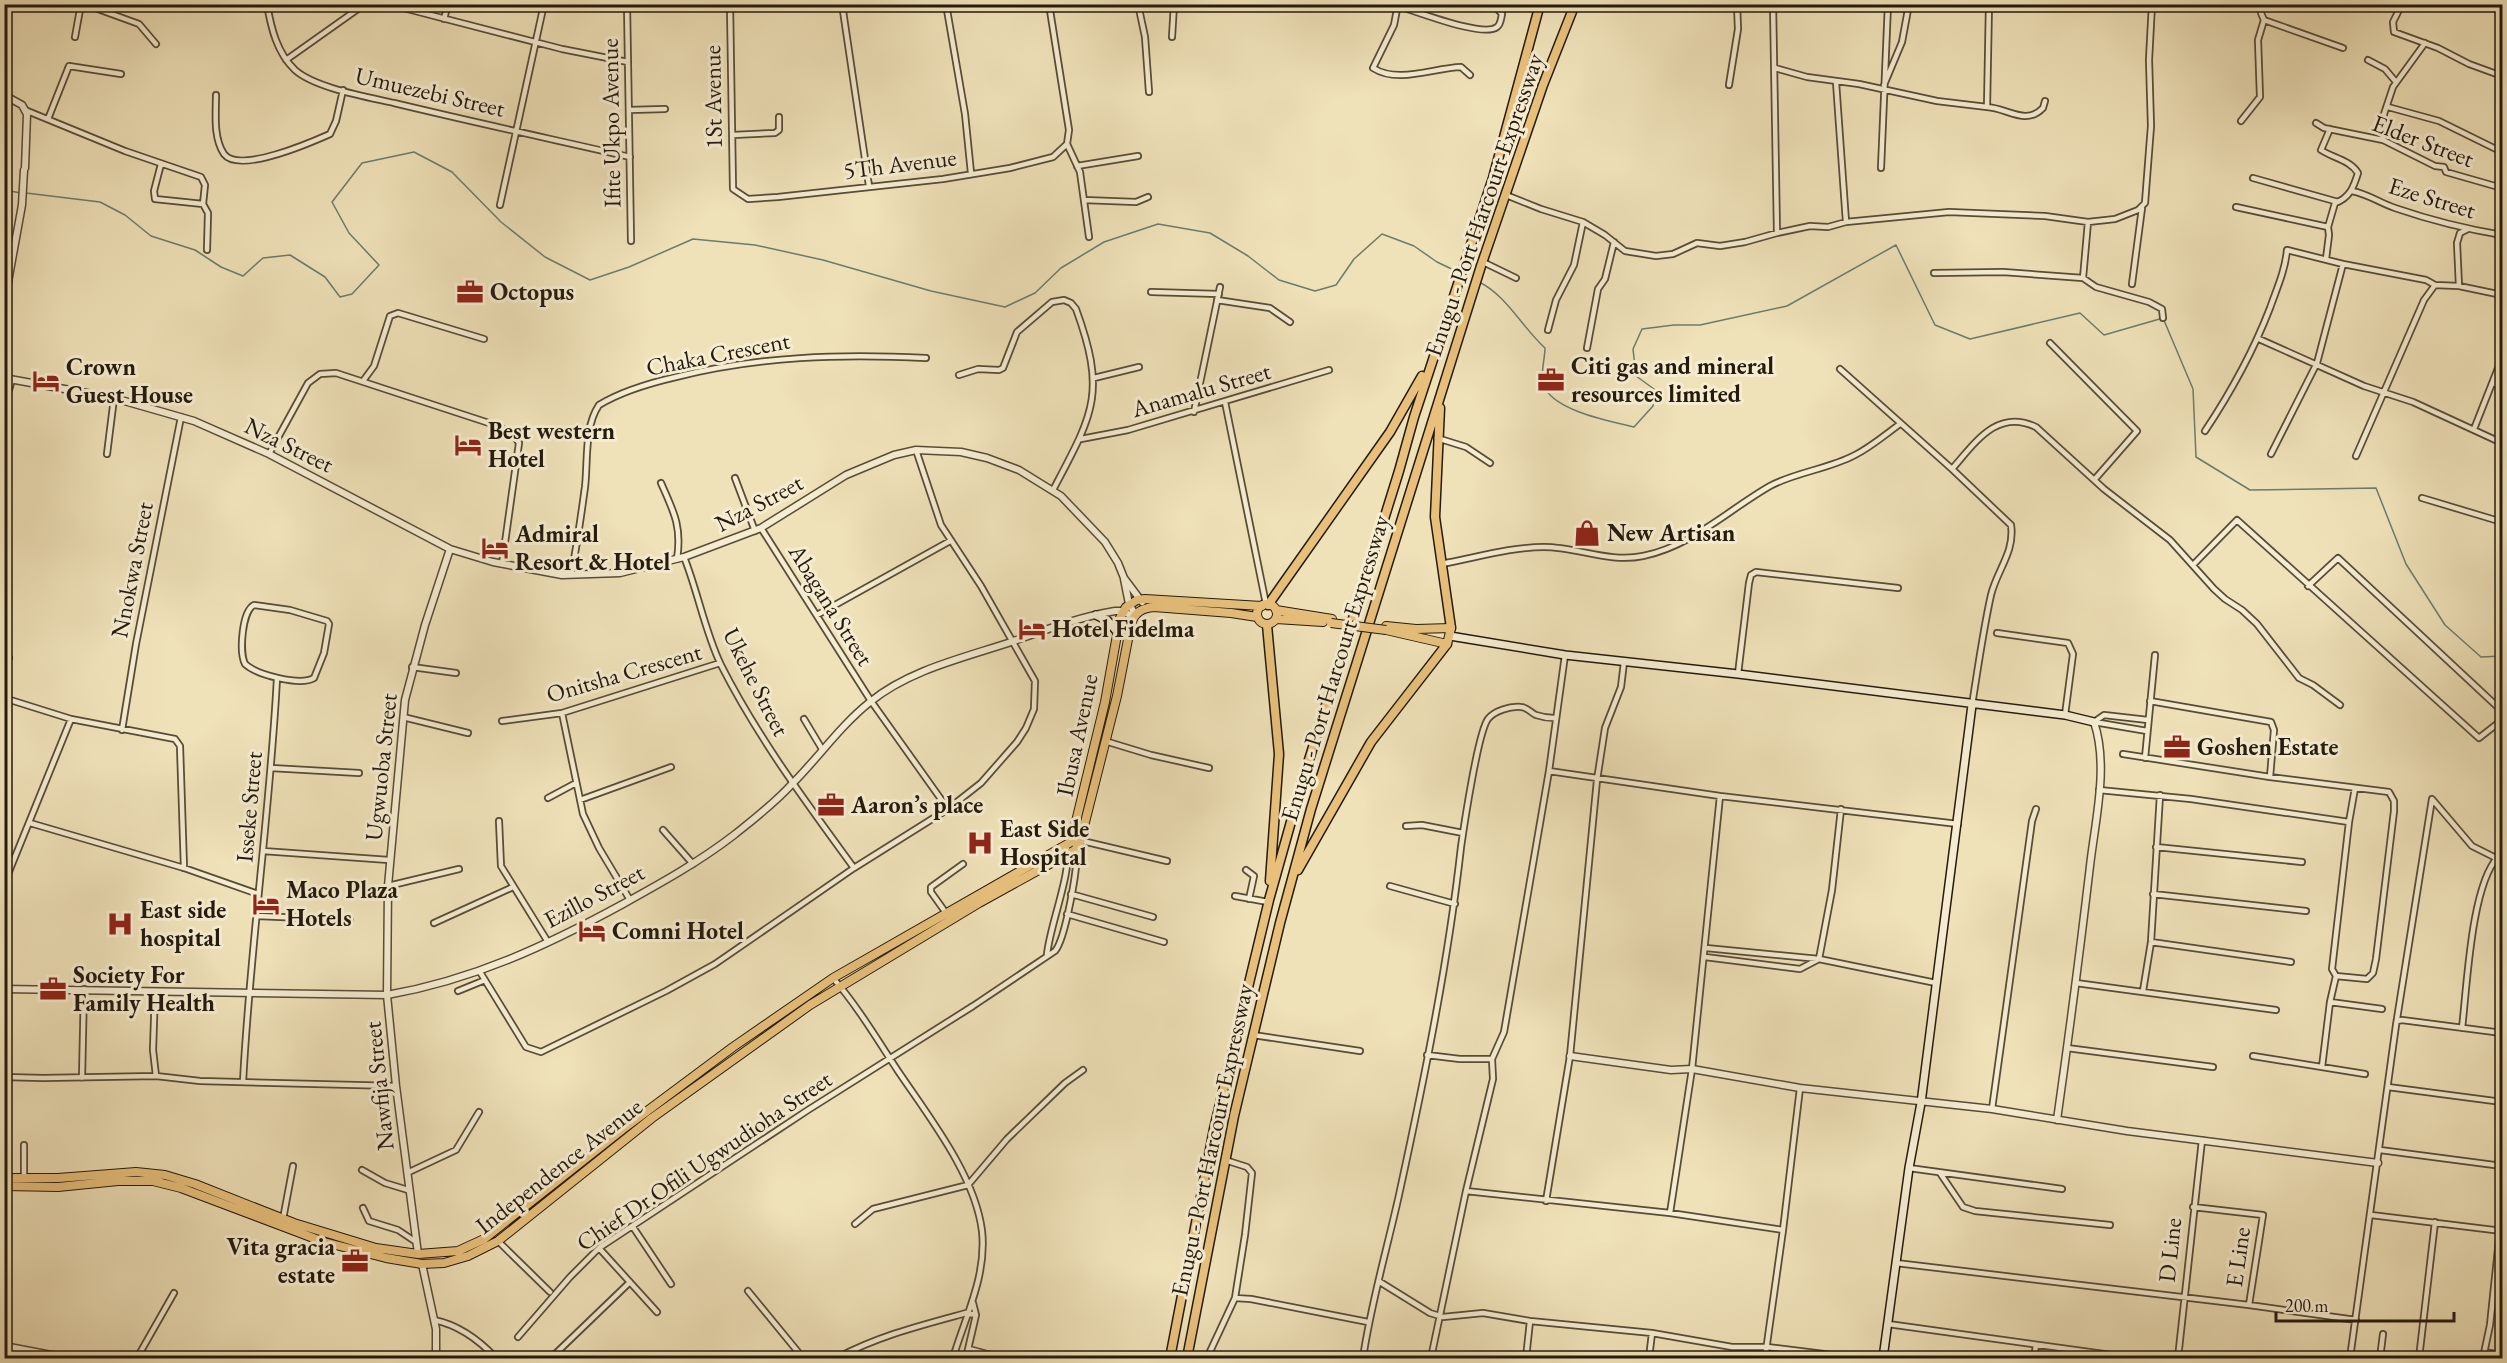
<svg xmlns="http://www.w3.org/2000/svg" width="2507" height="1363" viewBox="0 0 2507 1363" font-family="'EB Garamond',serif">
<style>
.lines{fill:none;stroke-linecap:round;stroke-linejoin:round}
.stream{stroke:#6b7c6d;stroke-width:1.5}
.minor-casing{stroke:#574c38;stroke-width:8}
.tertiary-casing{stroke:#574c38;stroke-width:9}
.secondary-casing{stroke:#241a0e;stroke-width:10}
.primary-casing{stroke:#241a0e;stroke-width:10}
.trunk-casing{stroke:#241a0e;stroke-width:11}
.minor{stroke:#f5ecd1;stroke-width:4.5}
.tertiary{stroke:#f5ecd1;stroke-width:6}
.secondary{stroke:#f5ecd1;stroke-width:7}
.primary{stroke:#e8c07c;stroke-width:8}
.trunk{stroke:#e8c07c;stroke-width:8}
.primary-bridge-casing{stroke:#241a0e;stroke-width:10;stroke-linecap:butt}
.primary-bridge{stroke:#e8c07c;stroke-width:8}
.labels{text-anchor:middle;stroke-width:6;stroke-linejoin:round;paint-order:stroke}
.street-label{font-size:24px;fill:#241a0e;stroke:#f5ecd1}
.poi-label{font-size:24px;font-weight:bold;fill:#241a0e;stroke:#f5ecd1;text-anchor:start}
</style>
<rect width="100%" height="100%" fill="#efe1b8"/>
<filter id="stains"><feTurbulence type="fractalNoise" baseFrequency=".00333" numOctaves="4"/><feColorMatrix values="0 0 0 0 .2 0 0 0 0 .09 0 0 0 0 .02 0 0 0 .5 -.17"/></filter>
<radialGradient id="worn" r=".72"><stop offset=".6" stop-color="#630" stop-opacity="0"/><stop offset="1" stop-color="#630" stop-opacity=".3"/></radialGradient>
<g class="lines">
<path class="stream" d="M4,190L21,193
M26,193L100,202L125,215L151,236L195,250L221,267L243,276L263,258L290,255L325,277L340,297L352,294L379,265L349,233L332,202L362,163L414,152L452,172L501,222L545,257L590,280L629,267L693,239L755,245L823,260L931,291L1005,307L1035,293L1061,268L1104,242L1158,224L1210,233L1248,256L1279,280L1315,291L1336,285L1354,259L1382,234L1414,246L1437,262L1458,272
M1479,282C1506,295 1522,327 1545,348C1545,358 1540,376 1543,385C1554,411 1609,421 1634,427L1653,406L1654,389L1636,376L1633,349L1642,329L1674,325H1700L1787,306L1896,245L1935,325L1970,339L2080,313L2104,335L2163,318L2193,389L2196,457L2250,490L2376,488L2406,564L2445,625L2481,657L2502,656"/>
<defs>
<path id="minor" d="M84,4L139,24L156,44
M267,4C271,28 277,53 295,70C315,88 368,97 394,103C473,122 551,139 630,157
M388,4L562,49L628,62
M627,4L631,241
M730,4L733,189L748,199L778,197L943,179L1010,168L1053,157L1067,144L1069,130L1049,4
M842,4L869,186
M946,4L965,114L971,173
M1138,4L1145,37L1149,92
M1398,4L1394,25L1373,68C1398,84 1433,68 1461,67L1470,75
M1773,4L1777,233
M1989,4L1987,107C2007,108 2026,126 2043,108L2045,101
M2261,4V13L2264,20L2343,48
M2402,4L2393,22L2394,32L2438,48L2469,64L2502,76
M1398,6C1416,11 1483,38 1497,27C1501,24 1501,18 1502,14L1493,4
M444,19L448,4
M75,37L81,4
M1172,37L1174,4
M286,60L365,4
M2368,60L2385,69L2396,82
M1775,68L1807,77L1859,84L1937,101L1987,107
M1836,82L1846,222
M1729,85L1738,29L1737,4
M1884,85L1902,42L1909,4
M216,95C216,113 213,138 224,154C239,174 312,142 330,134L336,121L343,90
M2388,107L2439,121L2502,152
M25,110L125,151L201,177L205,185L203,204L208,213L207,250
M629,110L665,109
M48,119L69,66L121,74
M2241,121L2260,97L2258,40L2264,20
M2316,123L2324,128L2383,140L2435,166L2444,167L2446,172L2502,188
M733,135L775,133L779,130V117
M2383,140L2384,114L2393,87L2425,43
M1067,144L1080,172L1089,237
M161,164L154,191L155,199L203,204
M1077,166L1138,156
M1881,168L1888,4
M2253,178L2338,202
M2352,191C2368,194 2380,203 2395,208C2430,220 2466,229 2502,235
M1506,195L1541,209L1583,222L1605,235L1625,251L1656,256L1673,254L1697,243L1720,246L1745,242L1777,233L1810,226L1828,227L1846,222L1949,212L2045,216L2088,222L2115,219L2138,210L2145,203L2151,126L2149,60L2152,4
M1084,200L1136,202L1148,197
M500,205L544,4
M2236,207L2328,227
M2326,259L2329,235L2328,227L2335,203C2350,198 2354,186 2358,173C2350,160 2333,158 2321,150L2330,129
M1483,262L1516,278
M1934,273L2003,272L2083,278L2096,287L2149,302L2162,309L2163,318
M2083,278L2088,222
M2132,284L2142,208
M2459,286L2457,243L2460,233L2468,229
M1151,292L1219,294
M1217,300L1270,308L1290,322
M1548,330L1556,300L1574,265L1583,222
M2259,339L2364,386L2413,402L2502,443
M2050,343L2137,431L2095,479
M1587,348L1598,289L1605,279L1614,242
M1840,369L1952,469L2011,525C2015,552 1997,570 1991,595C1983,631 1978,668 1972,705
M959,375L978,369L999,370L1003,368L1017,332L1052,302L1064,300L1071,303L1076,309C1107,394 1093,414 1053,490
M1094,378L1139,367
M363,381L374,366L390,316L398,313L484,339
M2493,383L2502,387
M1225,402L1266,604
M4,406L12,380
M1194,412L1220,287
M2474,429L2502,358
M2205,431C2231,392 2253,352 2270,308C2277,288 2285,271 2287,250L2343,264L2426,280L2435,285L2459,286L2502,295
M1437,438L1466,447L1490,463
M1081,439L1128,430L1329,370
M107,454L114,398
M269,454L308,383L320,374L336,373L495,425L513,434L519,443L502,564
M2271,454L2317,363L2343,264
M2356,456L2424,300L2435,285
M1952,469C1975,443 1997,408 2036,427L2104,489L2170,540L2214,589L2225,599L2242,610L2257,624L2299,678L2313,685L2340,705
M735,478L755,531
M661,483C674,512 682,527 677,559
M2422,498L2502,522
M761,528L871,701L948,809
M1441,564C1475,558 1510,547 1544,547C1577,547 1609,563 1643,556C1692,546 1728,510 1770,486C1796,472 1829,469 1855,455C1871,447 1886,434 1900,424
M2193,565L2237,520L2479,738L2502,720
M571,575C577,546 581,516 585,487C588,461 584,427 599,405C622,391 650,383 676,377C759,356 841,354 926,358
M2308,586L2338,558L2502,711
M254,605L290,610L327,621L329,624L324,653L314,678C300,686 257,675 245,664C239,652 242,611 254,605Z
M817,615L950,541
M1997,633L2068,643L2073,654L2065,715
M4,656L9,658
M412,667L456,673
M1738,674L1749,583L1751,575L1756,572L1898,588
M4,698L71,719L175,739L180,746L184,868
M2150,701L2271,722L2274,730L2270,777
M562,713L583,814L599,848L630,900
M403,717L468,733
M804,719L822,749
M502,721L562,713L720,663
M2094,722L2104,715L2148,720
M2094,722L2147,731
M122,730L136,644L181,417
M1105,741L1151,755L1209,768
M2123,754L2270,777L2389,792L2394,801V811L2376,959L2373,973L2367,979L2336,976L2332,969L2349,822L2355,788
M2145,758L2155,655
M271,768L359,773
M1549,771L1720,796L1958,824
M2099,790L2191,799L2349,822
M548,798L576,783
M580,800L671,767
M499,821L501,866L548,942
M30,823L184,868L258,894
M1406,826L1422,825L1463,833
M663,830L693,864
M1074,839L1167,861
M2156,847L2302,862
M263,851L389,860
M854,868L948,809L981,783L1017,742L1026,728L1034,709L1035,681L981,586L941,525L916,450
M1246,870L1254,876L1249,899
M4,884L71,719
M388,886L459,869
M1390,886L1455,904
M1071,894L1153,917
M2153,894L2306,911
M1235,896L1268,902
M946,913L931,892V887L963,864
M1067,914L1164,942
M257,916L350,920
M434,923L513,887
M2151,942L2291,962
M1706,948L1819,959L1936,983
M1047,955C1049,927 1074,867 1066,846
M1705,957L1800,969L1819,959L1832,890L1841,809
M480,972L526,1047L541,1052L666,991L715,964L854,868C806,802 758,738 721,665C705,632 698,592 684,557
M833,978C858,1007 877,1039 898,1071C929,1117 975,1175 982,1231C987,1276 965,1317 953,1358
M2076,983L2276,1010
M155,991L153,1050L156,1076L200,1081L396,1086
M458,991L485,980
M2143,991L2151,942L2160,795
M2330,1002L2382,1009
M2397,1021L2402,1020L2502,1033
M2462,1028C2467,988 2471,885 2498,857
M1253,1035L1360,1051
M2067,1048L2213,1067
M1427,1055L1460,1059H1492
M2253,1056L2365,1074
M2322,1067L2330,1002L2336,976
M4,1077L43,1078L156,1076
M82,1078L84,989
M243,1082C250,947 270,813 277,678
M2388,1087L2502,1102
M1992,1109L2032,821L2036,809
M2380,1150L2502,1166
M1225,1160L1247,1167L1252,1173L1245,1235L1235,1298
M1909,1168L2062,1189
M362,1170L385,1183L408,1190
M407,1173L456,1150L479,1112
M1940,1173L1963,1207L1975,1211L2110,1225
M24,1178V1145
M1466,1191L1670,1213L1783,1230L1800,1088
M1546,1201L1570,1056L1597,780L1605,728L1621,687L1624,662
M2193,1207L2263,1215L2249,1305L2356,1320
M363,1208L369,1221L398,1230L416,1242
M1670,1213L1692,1069L1720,796
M2371,1215L2502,1231
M283,1219L293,1166
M855,1224L873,1209L968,1185L1007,1139L1065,1083L1083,1070
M633,1227L671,1284
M498,1241L550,1292
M599,1248L657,1312
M1896,1263L2249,1305
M1380,1282L1430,1313L1443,1317L1483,1313L1530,1321L1652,1333L1732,1347H1767L1856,1358
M748,1291L803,1358
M434,1320C459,1325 479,1340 496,1358
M1888,1324L2133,1358
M518,1337L570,1277L599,1248L808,1110L973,1006L1055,951C1065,940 1079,865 1076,849
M969,1349L1002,1358
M2484,1352L2502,1355
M137,1358L174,1293
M551,1358L630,1282
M837,1358C878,1336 922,1325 966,1313L976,1315
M966,1358L976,1315L973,1303
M1207,1358L1235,1298L1251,1299L1368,1322
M1363,1358C1371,1303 1387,1249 1399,1195C1424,1080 1448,964 1461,847C1464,826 1478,732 1488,719C1494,711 1510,706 1521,707C1527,707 1531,713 1536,715C1542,717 1548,718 1554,718
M1431,1358L1466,1191L1493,1079L1492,1059L1504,1032L1549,771L1565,655
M1526,1358L1530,1321
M1649,1358L1652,1333
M1765,1358L1783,1230
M2034,1358L2036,1345
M2178,1358L2202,1140
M2350,1358L2396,1025L2432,799L2472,846L2502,861
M2380,1358L2383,1334
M2419,1358L2435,1222
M2483,1358L2490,1325L2500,1230"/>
<path id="tertiary" d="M4,95L22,105L27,114L25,168
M4,304L22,205L24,170
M4,378L114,398L194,421L269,454L450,549L493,562L562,575L620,573L684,557L761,528L846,475L894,455L916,450L961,452L987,458L1019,470L1061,496L1105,542L1118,563L1124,578L1142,602
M1124,579L1129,604L1135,614
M4,989L387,995C473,980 546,946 623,904C661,883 699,862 734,835C754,819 775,803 792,784C819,757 840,726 870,702C909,670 963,658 1011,642C1045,630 1079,617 1115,611H1123L1133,617
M1570,1056L1671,1070L1692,1069L1800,1088L1992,1109L2127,1131L2378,1163
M2057,1120C2069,1035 2080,951 2090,866C2095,821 2109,766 2094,722
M418,1254L396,1086L387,995L388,886L405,700L425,625L450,549
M422,1264L436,1329V1358
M4,1346L67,1358
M4,1352L41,1358"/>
<path id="secondary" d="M1096,615L1108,621L1117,632
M1450,636L1565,655L1738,674L2065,715L2094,722
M1883,1358L1909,1168L1921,1103L1972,705"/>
<path id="primary" d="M1257 614a10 10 0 1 1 20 0a10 10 0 1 1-20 0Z
M1276,610L1332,619
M1276,619L1323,622
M1386,626L1416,629L1451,628L1447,644L1386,630
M4,1178H58L136,1172L165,1175L195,1184L294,1223L376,1248L418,1254L458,1251L484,1239L623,1129L733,1047L833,978L1071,842L1105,702L1120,618L1126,607L1137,600L1145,599L1262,606
M4,1186L58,1187L118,1181H153L181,1188L324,1242L386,1258L422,1264L444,1263L468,1256L498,1241L652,1118L810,1005L979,903L1075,850L1080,842L1117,696L1131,624C1135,612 1142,608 1154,607L1231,613L1257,617"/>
<path id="trunk" d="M1440,408L1435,517L1451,628
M1268,605L1390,432L1422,376
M1267,625L1279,754L1270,881
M1298,870L1371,742L1447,644
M1170,1358L1214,1129L1269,900L1303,779L1399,471L1414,417L1493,178L1540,4
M1187,1358L1234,1116L1280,923L1311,809L1481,266L1543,85L1575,4"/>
</defs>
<use href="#minor" class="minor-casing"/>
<use href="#tertiary" class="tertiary-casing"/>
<use href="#secondary" class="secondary-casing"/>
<use href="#primary" class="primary-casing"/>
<use href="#trunk" class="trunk-casing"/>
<use href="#minor" class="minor"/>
<use href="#tertiary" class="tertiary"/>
<use href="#secondary" class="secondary"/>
<use href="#primary" class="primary"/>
<use href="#trunk" class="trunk"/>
<defs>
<path id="primary-bridge" d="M1331,623L1386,630"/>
</defs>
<use href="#primary-bridge" class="primary-bridge-casing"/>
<use href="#primary-bridge" class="primary-bridge"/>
</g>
<defs>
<symbol id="office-bare" viewBox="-9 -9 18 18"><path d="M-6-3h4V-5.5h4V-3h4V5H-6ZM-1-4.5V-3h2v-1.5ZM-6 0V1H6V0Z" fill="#8f2418" stroke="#f5ecd1" stroke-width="2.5" paint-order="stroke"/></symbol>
<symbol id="hotel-bare" viewBox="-9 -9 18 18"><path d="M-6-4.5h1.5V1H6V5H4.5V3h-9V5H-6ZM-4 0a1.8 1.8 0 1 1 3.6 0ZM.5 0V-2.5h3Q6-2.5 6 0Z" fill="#8f2418" stroke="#f5ecd1" stroke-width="2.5" paint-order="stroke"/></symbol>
<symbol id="shop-bare" viewBox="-9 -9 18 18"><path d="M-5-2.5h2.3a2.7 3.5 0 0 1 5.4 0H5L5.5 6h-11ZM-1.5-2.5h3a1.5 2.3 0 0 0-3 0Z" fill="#8f2418" stroke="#f5ecd1" stroke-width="2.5" paint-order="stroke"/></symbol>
<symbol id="hospital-bare" viewBox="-9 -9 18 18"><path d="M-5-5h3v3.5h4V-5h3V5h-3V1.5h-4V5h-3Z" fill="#8f2418" stroke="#f5ecd1" stroke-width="2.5" paint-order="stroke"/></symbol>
</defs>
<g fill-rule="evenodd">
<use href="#office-bare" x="451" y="273" width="38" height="38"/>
<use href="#office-bare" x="1532" y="361" width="38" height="38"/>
<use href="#hotel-bare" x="27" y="362" width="38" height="38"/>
<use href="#hotel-bare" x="449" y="426" width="38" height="38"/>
<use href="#shop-bare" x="1568" y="514" width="38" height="38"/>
<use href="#hotel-bare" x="476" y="529" width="38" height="38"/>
<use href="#hotel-bare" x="1013" y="610" width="38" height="38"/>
<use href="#office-bare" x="2158" y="728" width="38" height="38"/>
<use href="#office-bare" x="812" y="786" width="38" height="38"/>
<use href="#hospital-bare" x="961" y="824" width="38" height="38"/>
<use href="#hotel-bare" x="247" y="885" width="38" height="38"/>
<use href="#hospital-bare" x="101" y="905" width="38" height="38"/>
<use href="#hotel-bare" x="573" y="912" width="38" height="38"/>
<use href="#office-bare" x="34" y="970" width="38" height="38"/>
<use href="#office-bare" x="336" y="1242" width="38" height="38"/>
</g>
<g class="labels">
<g class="street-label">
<text transform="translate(430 92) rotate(13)" y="8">Umuezebi Street</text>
<text transform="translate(713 97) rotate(-91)" y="8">1St Avenue</text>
<text transform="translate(611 123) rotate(-91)" y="8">Ifite Ukpo Avenue</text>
<text transform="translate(2423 141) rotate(21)" y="8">Elder Street</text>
<text transform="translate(900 164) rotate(-7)" y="8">5Th Avenue</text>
<text transform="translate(2432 198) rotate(17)" y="8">Eze Street</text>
<text transform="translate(1484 205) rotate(-71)" y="8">Enugu - Port Harcourt Expressway</text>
<text transform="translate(718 354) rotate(-11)" y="8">Chaka Crescent</text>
<text transform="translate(1201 390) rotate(-16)" y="8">Anamalu Street</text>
<text transform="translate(289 445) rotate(26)" y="8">Nza Street</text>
<text transform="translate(759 503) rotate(-28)" y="8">Nza Street</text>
<text transform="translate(132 570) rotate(-79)" y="8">Nnokwa Street</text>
<text transform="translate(831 605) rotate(58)" y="8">Abagana Street</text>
<text transform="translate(1335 668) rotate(-73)" y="8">Enugu - Port Harcourt Expressway</text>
<text transform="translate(624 673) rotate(-16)" y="8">Onitsha Crescent</text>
<text transform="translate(756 682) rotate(63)" y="8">Ukehe Street</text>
<text transform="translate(1077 735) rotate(-78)" y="8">Ibusa Avenue</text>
<text transform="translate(381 767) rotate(-84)" y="8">Ugwuoba Street</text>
<text transform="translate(249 807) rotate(-85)" y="8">Isseke Street</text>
<text transform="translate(594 896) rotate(-28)" y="8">Ezillo Street</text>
<text transform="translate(379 1086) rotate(-96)" y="8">Nawfija Street</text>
<text transform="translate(1212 1140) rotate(-78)" y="8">Enugu - Port Harcourt Expressway</text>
<text transform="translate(704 1161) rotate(-34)" y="8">Chief Dr.Ofili Ugwudioha Street</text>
<text transform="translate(559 1166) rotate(-38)" y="8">Independence Avenue</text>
<text transform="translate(2170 1250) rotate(-84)" y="8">D Line</text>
<text transform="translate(2238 1257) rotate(-82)" y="8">E Line</text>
</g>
<g class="poi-label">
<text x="490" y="300">Octopus</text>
<text x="1571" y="374">Citi gas and mineral<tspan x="1571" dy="28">resources limited</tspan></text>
<text x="66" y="375">Crown<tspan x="66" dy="28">Guest House</tspan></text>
<text x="488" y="439">Best western<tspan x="488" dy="28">Hotel</tspan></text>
<text x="1607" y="541">New Artisan</text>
<text x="515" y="542">Admiral<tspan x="515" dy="28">Resort &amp; Hotel</tspan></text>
<text x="1052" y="637">Hotel Fidelma</text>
<text x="2197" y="755">Goshen Estate</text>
<text x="851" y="813">Aaron’s place</text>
<text x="1000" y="837">East Side<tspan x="1000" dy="28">Hospital</tspan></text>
<text x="286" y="898">Maco Plaza<tspan x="286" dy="28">Hotels</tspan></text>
<text x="140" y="918">East side<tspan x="140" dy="28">hospital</tspan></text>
<text x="612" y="939">Comni Hotel</text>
<text x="73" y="983">Society For<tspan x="73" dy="28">Family Health</tspan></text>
<text x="335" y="1255" text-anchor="end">Vita gracia<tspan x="335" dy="28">estate</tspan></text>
</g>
</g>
<rect width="2507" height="1363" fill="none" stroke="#efe1b8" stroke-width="24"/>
<rect x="6" y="6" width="2495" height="1351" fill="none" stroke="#241a0e" stroke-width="3"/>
<rect x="12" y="12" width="2483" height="1339" fill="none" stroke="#241a0e" stroke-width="1.5"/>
<path d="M2276 1312v9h178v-9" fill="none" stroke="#241a0e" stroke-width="3"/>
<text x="2285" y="1312" font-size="18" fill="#241a0e" stroke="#f5ecd1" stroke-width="4.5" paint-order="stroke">200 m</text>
<rect width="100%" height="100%" filter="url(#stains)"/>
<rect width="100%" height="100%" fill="url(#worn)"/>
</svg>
